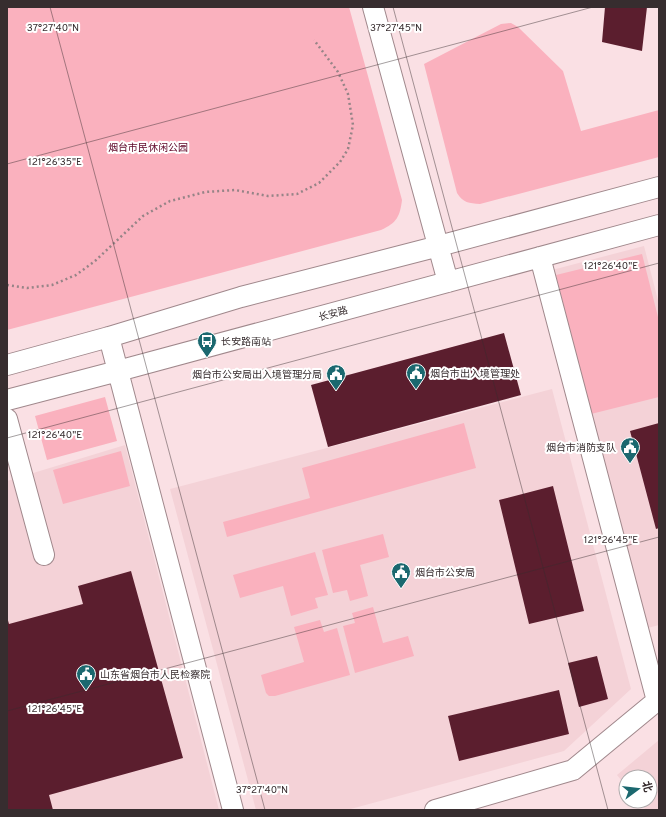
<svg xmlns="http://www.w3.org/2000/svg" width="666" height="817" viewBox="0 0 666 817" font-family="Overpass,'Noto Sans SC',sans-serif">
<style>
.built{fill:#f4d2d7}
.green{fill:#fab1be}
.building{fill:#5b1e2e}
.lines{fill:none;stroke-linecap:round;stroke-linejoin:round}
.minor-casing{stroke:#a0888c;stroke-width:22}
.path{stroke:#968487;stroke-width:2.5;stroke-dasharray:2 3;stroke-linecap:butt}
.minor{stroke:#fff;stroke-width:20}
.ticks{fill:none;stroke:#372d2f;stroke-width:1;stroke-opacity:0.45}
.labels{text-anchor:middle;stroke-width:4;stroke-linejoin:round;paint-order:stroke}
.park-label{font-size:10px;fill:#5d0326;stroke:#fff}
.street-label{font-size:10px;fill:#372d2f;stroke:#fff}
.poi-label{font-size:10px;fill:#372d2f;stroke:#fff;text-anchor:start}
.ticks-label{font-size:10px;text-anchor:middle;fill:#372d2f;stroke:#fff;stroke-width:4;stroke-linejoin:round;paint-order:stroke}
</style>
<rect width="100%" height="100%" fill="#fae0e4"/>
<path class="built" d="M644,246L659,304V625L644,629L552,270Z
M552,389L631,689L564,751L347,810H256L170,489Z
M125,445L219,810H7V481Z
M659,740V810H646L638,801H650V777H626V786L617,775Z"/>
<path class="green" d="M7,7H349L402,200C400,216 397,223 381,230L7,330Z
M511,23L518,27L563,71L581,131L659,110V157L480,204C469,203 463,203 457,193L424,64L501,24Z
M642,254L659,321V397L591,414L556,275Z
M105,397L117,441L47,460L35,416Z
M464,423L476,468L227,537L223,522L310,498L302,468Z
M121,451L130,486L63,504L53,470Z
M383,534L389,557L360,565L368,596L350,601L347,590L333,593L322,550Z
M315,552L328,595L315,598L318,608L291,616L283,586L240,598L233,575Z
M373,607L383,643L408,636L414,656L355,673L343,626L355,623L352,613Z
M320,620L324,632L337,628L350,675L275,696H269L266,693L261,675L304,662L294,627Z"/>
<path class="building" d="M605,7H647L642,51L602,42Z
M504,333L521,395L328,447L311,385Z
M659,423V528L656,529L630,431Z
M553,486L584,611L529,624L499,500Z
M131,571L183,758L49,795L53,810H7V617L9,624L83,604L78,586Z
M597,656L608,699L579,707L568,663Z
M559,690L569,734L459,761L448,716Z"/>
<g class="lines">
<defs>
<path id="minor" d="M373,7L448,282
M540,257L657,701
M109,337L233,810
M7,365L109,337L241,297L439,246L659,187
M7,400L118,371L659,225
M7,419L44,555
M435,810L573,770L659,699"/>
</defs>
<use href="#minor" class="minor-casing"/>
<path class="path" d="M7,285L27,288L52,285L76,275L95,261L143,216L170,201L205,192L235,190L268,196L297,194L319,183L340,162L348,149L353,125L348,94L338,72L314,40"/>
<use href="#minor" class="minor"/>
</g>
<path class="ticks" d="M50,7L265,810M393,7L608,810M7,164L593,7M7,438L659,263M7,711L659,537"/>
<defs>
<symbol id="bus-pin" viewBox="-11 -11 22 30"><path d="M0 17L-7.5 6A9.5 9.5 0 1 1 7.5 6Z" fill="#1b686f" stroke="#fff"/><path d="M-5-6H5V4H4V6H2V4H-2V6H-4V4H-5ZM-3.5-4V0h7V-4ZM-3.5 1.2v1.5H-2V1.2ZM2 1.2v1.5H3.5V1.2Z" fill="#fff"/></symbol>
<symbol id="civic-pin" viewBox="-11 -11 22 30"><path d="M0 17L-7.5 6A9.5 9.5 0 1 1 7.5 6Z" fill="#1b686f" stroke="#fff"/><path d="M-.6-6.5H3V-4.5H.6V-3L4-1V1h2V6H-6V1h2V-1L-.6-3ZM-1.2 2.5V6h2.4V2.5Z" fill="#fff"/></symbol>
</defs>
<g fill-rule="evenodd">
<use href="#bus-pin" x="196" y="330" width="22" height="30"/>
<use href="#civic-pin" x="405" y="362" width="22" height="30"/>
<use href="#civic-pin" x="325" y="363" width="22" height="30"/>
<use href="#civic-pin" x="619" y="436" width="22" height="30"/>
<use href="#civic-pin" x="390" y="561" width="22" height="30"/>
<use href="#civic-pin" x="75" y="663" width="22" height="30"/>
</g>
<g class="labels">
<g class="park-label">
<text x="148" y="151">烟台市民休闲公园</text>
</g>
<g class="street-label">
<text transform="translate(333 313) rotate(-15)" y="4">长安路</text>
</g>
<g class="poi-label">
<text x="221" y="345">长安路南站</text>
<text x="430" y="377">烟台市出入境管理处</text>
<text x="322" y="378" text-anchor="end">烟台市公安局出入境管理分局</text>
<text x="616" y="451" text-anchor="end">烟台市消防支队</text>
<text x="415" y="576">烟台市公安局</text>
<text x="100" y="678">山东省烟台市人民检察院</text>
</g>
</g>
<g class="ticks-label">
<text x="53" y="31">37°27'40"N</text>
<text x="396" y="31">37°27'45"N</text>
<text x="55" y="165">121°26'35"E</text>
<text x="611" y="269">121°26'40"E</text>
<text x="55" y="438">121°26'40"E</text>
<text x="611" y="543">121°26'45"E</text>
<text x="55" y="712">121°26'45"E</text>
<text x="262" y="793">37°27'40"N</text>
</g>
<rect width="666" height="817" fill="none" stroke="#372d2f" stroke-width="16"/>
<g transform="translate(638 789) rotate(75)"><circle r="19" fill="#ffffff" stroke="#afabac"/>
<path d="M0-3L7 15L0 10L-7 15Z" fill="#1b686f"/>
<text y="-6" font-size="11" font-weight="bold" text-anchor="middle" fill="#372d2f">北</text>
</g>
</svg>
